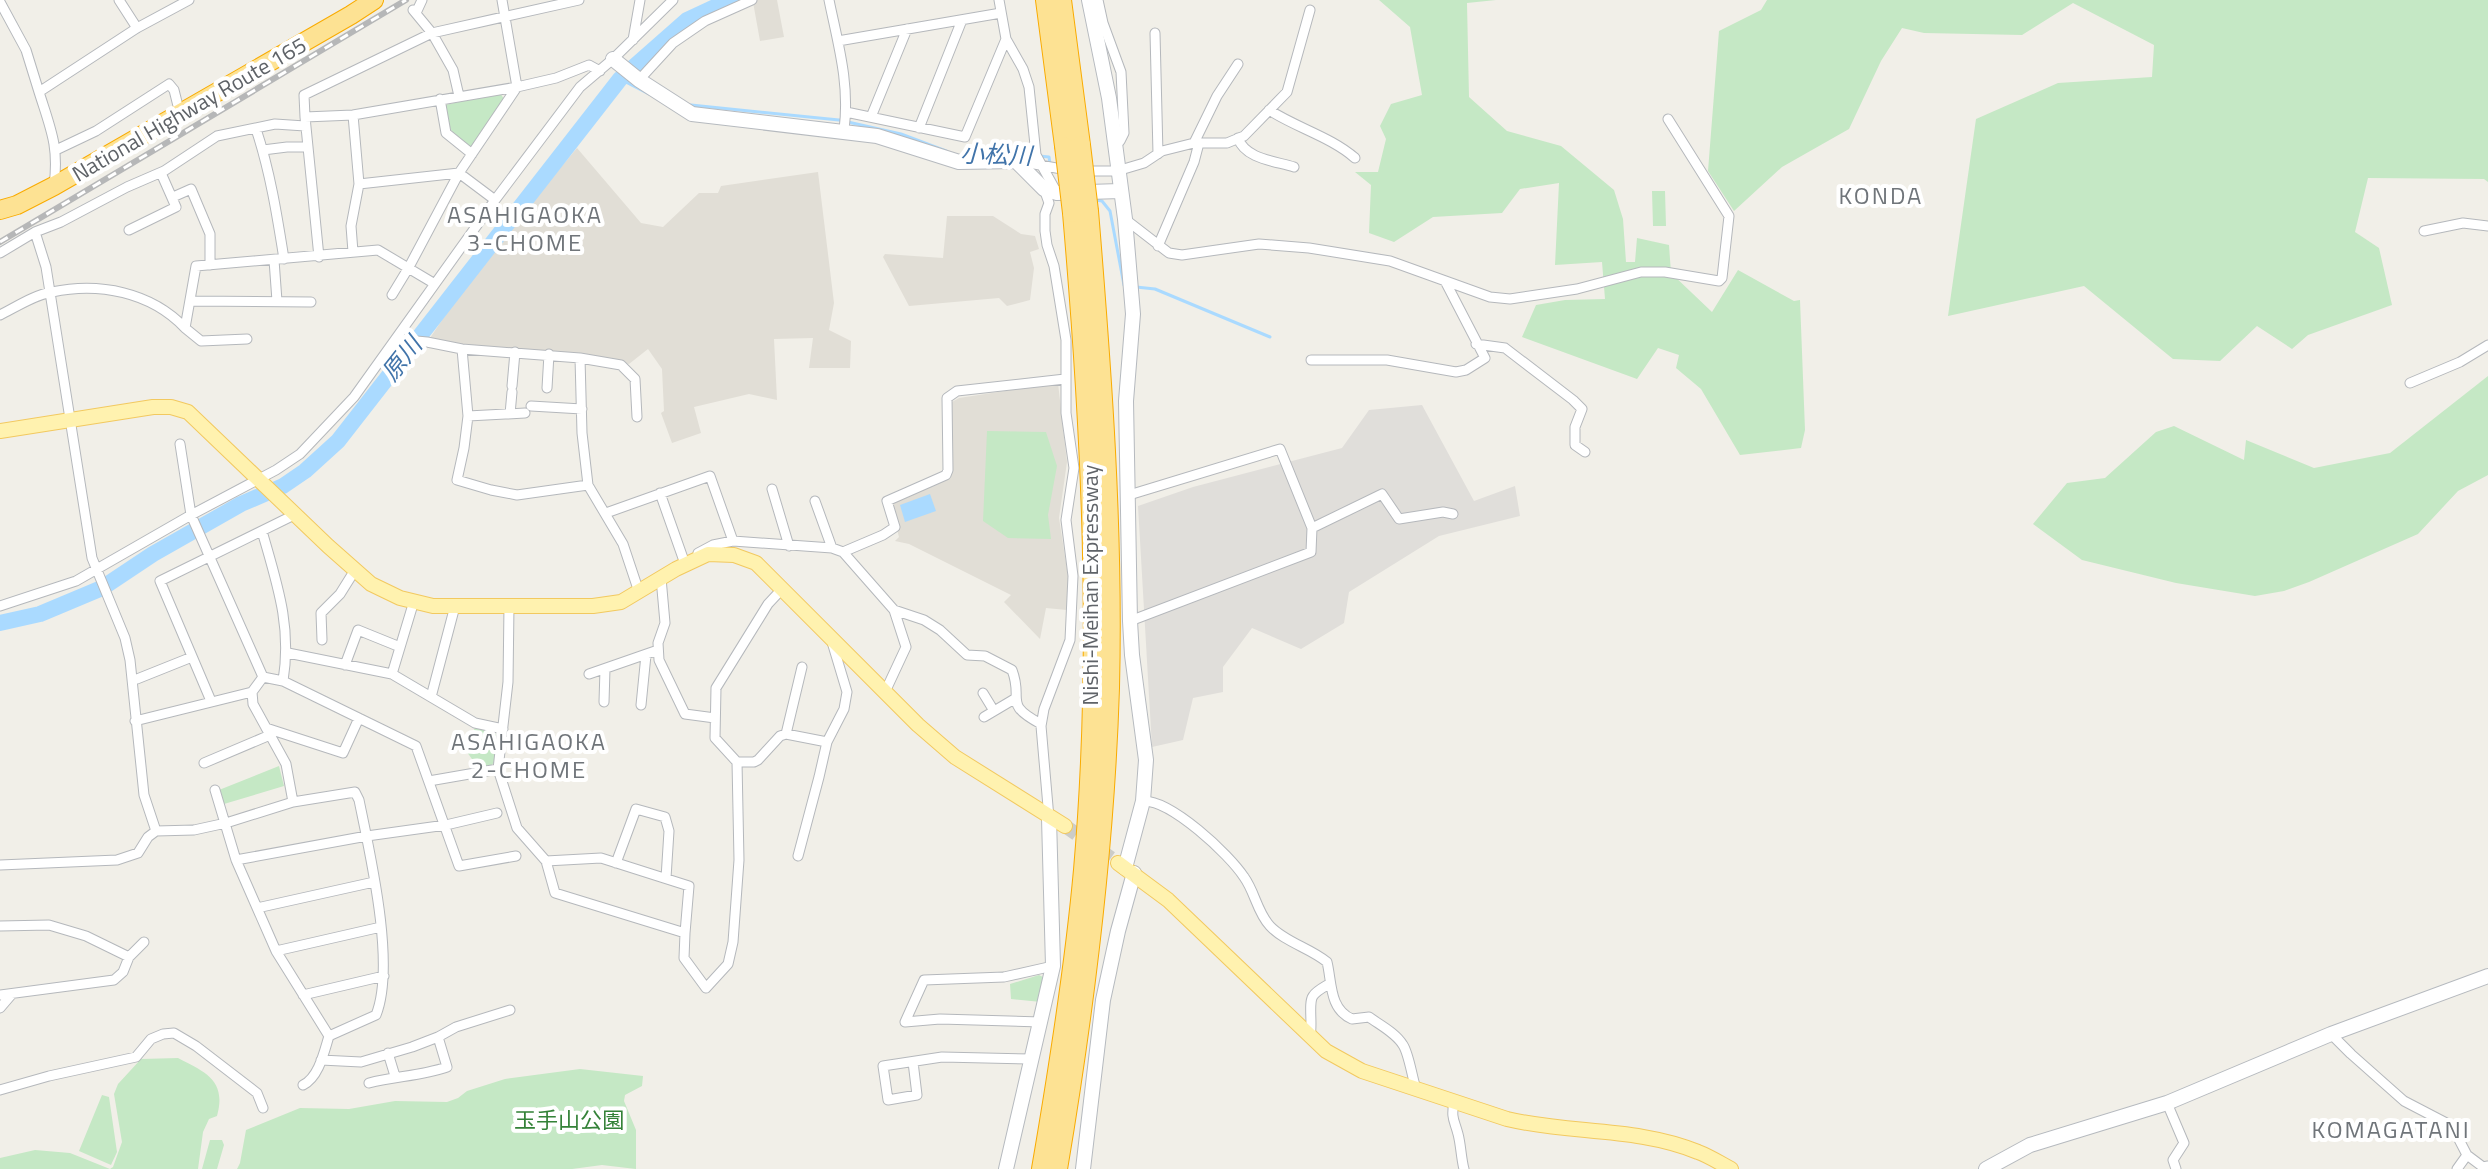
<svg xmlns="http://www.w3.org/2000/svg" width="2488" height="1169" viewBox="0 0 2488 1169" font-family="'Titillium Web','Noto Sans JP',sans-serif">
<style>
.industrial{fill:#e0deda}
.education{fill:#e1ded6}
.green{fill:#c5e8c5}
.water{fill:#aadaff}
.lines{fill:none;stroke-linecap:round;stroke-linejoin:round}
.stream{stroke:#aadaff;stroke-width:3}
.river{stroke:#aadaff;stroke-width:16}
.primary-tunnel{stroke:#ccccc8;stroke-width:14;stroke-dasharray:14 7;stroke-linecap:butt}
.street-casing{stroke:#b5b8bc;stroke-width:11}
.secondary-casing{stroke:#b6babf;stroke-width:16}
.primary-casing{stroke:#f2c960;stroke-width:16}
.highway-casing{stroke:#f9ab00;stroke-width:20}
.street{stroke:#fff;stroke-width:9}
.secondary{stroke:#fff;stroke-width:14}
.primary{stroke:#fff2af;stroke-width:14}
.highway{stroke:#fde293;stroke-width:18}
.rail-casing{stroke:#b6b7b8;stroke-width:6}
.rail{stroke:#fff;stroke-width:3;stroke-dasharray:9;stroke-linecap:butt}
.highway-bridge-casing{stroke:#f9ab00;stroke-width:20;stroke-linecap:butt}
.highway-bridge{stroke:#fde293;stroke-width:18}
.labels{text-anchor:middle;stroke-width:8;stroke-linejoin:round;paint-order:stroke}
.street-label{font-size:22px;fill:#5f6368;stroke:#fff}
.park-label{font-size:22px;fill:#348238;stroke:#fff}
.water-label{font-size:24px;font-style:italic;fill:#4174aa;stroke:#fff}
.neighbourhood-label{font-size:24px;letter-spacing:2px;fill:#70757a;stroke:#fff}
</style>
<rect width="100%" height="100%" fill="#f1efe8"/>
<path class="industrial" d="M1422,405L1474,501L1515,486L1520,516L1439,536L1349,592L1344,623L1301,649L1252,628L1223,667V692L1193,698L1183,740L1152,747L1138,506L1193,487L1342,448L1369,410Z"/>
<path class="education" d="M757,0H777L784,37L760,41L753,2Z
M577,148L641,223L663,227L699,193H718L721,186L818,172L834,303L829,330L851,341L850,368H809L813,338L774,339L777,400L749,394L694,407L701,433L672,443L661,413L664,411L662,369L648,349L629,364L586,356L453,344L430,338L477,268Z
M947,216H993L1021,234L1035,236L1039,249L1030,252L1034,268L1030,300L1007,306L999,298L909,306L883,257L885,254L943,258Z
M1058,383L1067,462L1059,518L1068,576L1067,610L1046,608L1040,639L1004,602L1011,595L909,544L895,541L899,537L891,507L896,501L951,478L952,402L959,398Z"/>
<path class="green" d="M1379,0H1496L1467,3L1469,97L1507,131L1561,146L1614,190L1623,219L1626,262H1635L1637,238L1669,245L1671,273L1712,312L1738,270L1794,301L1800,300L1805,430L1801,448L1740,455L1701,389L1676,368L1679,355L1658,348L1637,379L1522,337L1536,305L1565,300L1605,299L1602,262L1555,265L1559,183L1520,189L1502,213L1433,217L1394,242L1369,233L1371,185L1355,172H1378L1386,139L1380,126L1391,104L1422,95L1410,27Z
M1767,0H2488V182L2484,179L2368,178L2355,232L2379,248L2392,305L2308,335L2292,349L2257,326L2220,361L2173,359L2084,286L1948,316L1976,119L2058,83L2152,77L2154,45L2073,3L2022,35L1924,33L1902,28L1881,61L1849,129L1782,167L1734,211L1708,171L1719,31L1761,10Z
M500,93L504,99L473,146L470,147C449,133 449,129 445,105Z
M1652,191H1665L1666,226H1653Z
M2488,376V475L2458,491L2418,534L2309,582L2284,591L2255,596L2176,583L2082,560L2033,524L2067,483L2105,478L2156,432L2174,426L2244,460L2246,440L2314,468L2390,453Z
M987,431L1046,432L1057,466L1048,515L1051,539L1008,538L983,521Z
M475,728L493,730L496,735L494,763L490,766H477L464,748Z
M279,766L284,786L224,804L219,790Z
M1039,975L1045,978L1041,1002L1011,999L1010,984Z
M178,1058C205,1072 227,1080 217,1116L209,1119L203,1132L198,1169H110L113,1167L122,1142L114,1094L118,1084L141,1059Z
M580,1069L643,1076L642,1086L625,1095L624,1101L636,1130V1169L602,1165L572,1169H237L240,1163L246,1130L300,1108L349,1109L395,1101L447,1102L458,1098L467,1091L505,1079Z
M102,1095L109,1097L117,1152L111,1165L79,1151Z
M210,1140H222L224,1145L217,1169H202Z
M35,1150L70,1153L110,1169H0V1158Z"/>
<path class="water" d="M930,494L936,511L905,522L900,505Z"/>
<g class="lines">
<path class="stream" d="M620,79L649,94
M691,105L839,120L901,134L946,151
M984,155L998,152L1032,155
M1039,156L1049,157L1050,164
M1095,200L1102,201L1110,211L1124,285
M1136,287L1155,289L1270,337"/>
<path class="river" d="M0,623L40,614L102,588L153,554L241,504L283,486L305,471L338,441L620,79L687,20L730,0"/>
<path class="primary-tunnel" d="M1065,826L1118,863"/>
<defs>
<path id="street" d="M119,0L137,28
M829,0C838,44 850,84 844,130
M999,0L1006,39L1023,69L1029,87L1036,155L1057,193
M1098,0L1103,23L1121,72L1124,133L1120,141L1114,142
M0,2L26,50L39,92
M413,10L432,33L453,70L459,96
M416,13L422,0
M1155,33L1158,154
M633,40L640,0
M838,41L1001,13
M639,80L673,43L705,21L752,0
M440,99L446,133L472,154
M1269,110C1297,128 1331,137 1355,158
M846,112L965,137L1006,39
M353,115L359,184L351,226L353,252
M305,117L304,95L432,33L579,0
M871,117L907,29
M919,128L962,20
M256,129C270,171 277,215 284,259
M1238,138C1245,159 1275,161 1294,167
M1194,143L1217,96L1238,64
M56,150L96,131L169,84L174,90L180,114
M263,150L287,147H307
M1018,161L1067,170
M1082,171H1117L1144,163L1162,151L1194,143H1227L1244,136L1287,92L1310,10
M359,184L459,173L495,200
M54,186C59,146 51,130 39,92L137,28L189,0
M1044,189L1049,203L1045,214V231L1047,245L1054,266L1066,340V413L1074,468L1066,520L1073,576L1070,640L1044,709L1041,726L1049,818
M173,197L191,189L210,234V265
M1125,219L1169,253L1182,255L1259,244L1309,248L1390,261L1490,297L1510,299L1577,289L1641,272H1665L1719,281L1722,278L1729,216L1668,119
M129,230L176,207L161,173
M2424,231L2463,223L2488,226
M35,232L46,267L92,558L125,638L130,660L144,795L156,831
M1158,246L1194,162L1199,143
M0,253L35,232L61,222L127,187L164,171L217,136L275,124L305,126
M319,257L305,117L353,115L517,87L556,78L589,65L600,71
M274,260L277,301
M392,295L409,267L459,173L517,87L502,0
M190,301L311,302
M0,315C16,307 34,295 52,292C99,282 151,292 185,328L196,266L378,250L435,284
M185,328L201,341L247,339
M396,339L427,342L462,349L580,358L621,365L635,379L637,417
M1476,344L1505,348L1573,400L1582,409L1575,427V445L1585,452
M462,349L468,416L464,448L457,480L491,490L517,495L588,485
M580,358L582,433L588,485L623,544L639,592
M1311,360H1387L1456,372L1466,370L1485,358L1445,281
M2410,383L2460,362L2488,345
M512,386L515,352
M547,388L549,354
M531,406L582,409
M510,414L512,392
M468,416L525,413
M180,444L191,515L263,677
M772,489L789,546
M660,493L684,561
M1129,495L1280,449L1312,528L1311,552L1130,621
M815,501L832,548
M606,513L710,476L733,541
M1312,528L1382,494L1399,519L1443,512L1453,514
M262,531C277,584 292,626 283,681
M843,552L883,535L895,527L887,501L946,475L948,470L947,398L957,391L1065,379
M698,553L713,545L733,541L832,548L843,552L894,610L906,647L885,692
M661,578L665,623L658,643L659,660L685,714L715,718
M0,606L76,581L191,515L276,470L300,454L354,397L495,200L580,87L613,59L673,0
M509,606L508,682L498,769L517,828L546,861L601,858L689,886L685,933L555,893L546,861
M894,610L924,620L940,630L967,655L985,656L1012,670C1024,701 1002,703 1041,724
M322,640L321,613L340,594L355,570
M288,653L392,674L475,723L503,729
M345,665L358,630L400,647
M392,674L414,601
M589,674L658,650
M263,677L283,681L416,746L459,866L516,856
M263,677L252,692L253,704L286,764L293,802
M137,679L192,657
M983,693L994,711
M431,697L455,606
M211,701L160,581L294,515
M604,702L605,669
M641,705L646,655
M984,717L1016,698
M135,721L252,692
M266,728L343,753L359,718
M786,734L802,667
M737,762H754L758,760L780,736L786,734L827,742
M204,763L270,735
M429,781L498,769
M215,790L236,860L276,951L329,1036C324,1052 319,1077 303,1085
M1143,801C1171,800 1229,854 1244,877C1255,892 1257,912 1270,926C1285,942 1310,948 1327,962C1332,982 1329,1009 1352,1019L1369,1017C1380,1025 1396,1033 1403,1045C1409,1054 1412,1077 1416,1089
M798,856L819,777L827,742L844,709L847,692L832,642
M236,860L367,836L446,825L497,813
M616,863L636,809L665,817L669,831L666,878
M0,865L117,860L138,853L148,837L156,831L194,830L226,823L293,802L355,792L359,800C370,854 396,965 376,1015L329,1036
M257,908L374,882
M0,926L49,925L86,936L129,957
M685,933L684,958L706,988L728,964L733,942L739,860L737,762L715,738L716,688L768,604L782,589
M276,951L381,927
M0,995L114,980L123,972L129,957L144,942
M303,995L384,976
M0,1008L12,994
M1041,1022L940,1019L905,1022L924,980L1004,977L1053,966
M2331,1034L2351,1054L2404,1101L2452,1126L2467,1155L2483,1167L2488,1166
M1310,1036C1313,1025 1308,1003 1313,996C1316,991 1324,987 1329,984
M388,1053L395,1076
M321,1060L361,1062L412,1047L438,1037L456,1027L510,1010
M913,1062L917,1095L888,1100L883,1066L942,1057L1032,1059
M369,1083C395,1076 422,1076 447,1067L438,1037
M0,1090L49,1076L136,1057L151,1039L163,1034L174,1033L196,1046L257,1093L263,1108
M1454,1101C1451,1119 1454,1119 1458,1134C1461,1145 1461,1158 1464,1169
M2167,1103L2184,1143L2173,1160L2176,1169
M2457,1169L2467,1155"/>
<path id="secondary" d="M1089,0L1109,98L1125,219L1133,314L1126,401L1130,621L1132,655L1146,760L1143,801L1125,868
M613,59L639,80L692,114L877,136L959,162L1016,161L1044,189L1057,193L1120,191
M1006,1169L1053,966L1049,818
M1083,1169L1103,1000L1118,931L1134,873
M1986,1169L2030,1145L2167,1103L2331,1034L2488,976"/>
<path id="primary" d="M0,431L153,407H171L188,412L328,546L371,584L400,598L433,606H593L621,602L676,569L708,554L734,555L756,563L918,725L955,757L1065,826
M1118,863L1168,900L1326,1051L1362,1071L1507,1119C1569,1134 1638,1127 1698,1152C1709,1156 1720,1163 1731,1169"/>
<path id="highway" d="M1045,0L1064,146
M1062,0L1081,145
M0,210L17,205L54,186L351,15L374,0
M1041,1169C1058,1070 1074,970 1083,870C1102,651 1091,432 1072,213
M1058,1169C1085,1009 1105,850 1110,688C1114,529 1102,369 1089,211"/>
</defs>
<use href="#street" class="street-casing"/>
<use href="#secondary" class="secondary-casing"/>
<use href="#primary" class="primary-casing"/>
<use href="#highway" class="highway-casing"/>
<use href="#street" class="street"/>
<use href="#secondary" class="secondary"/>
<use href="#primary" class="primary"/>
<use href="#highway" class="highway"/>
<defs>
<path id="rail" d="M0,242L406,0"/>
</defs>
<use href="#rail" class="rail-casing"/>
<use href="#rail" class="rail"/>
<defs>
<path id="highway-bridge" d="M1081,145L1089,211
M1064,146L1072,213"/>
</defs>
<use href="#highway-bridge" class="highway-bridge-casing"/>
<use href="#highway-bridge" class="highway-bridge"/>
</g>
<g class="labels">
<g class="street-label">
<text transform="translate(189 109) rotate(-30)" y="8">National Highway Route 165</text>
<text transform="translate(1090 585) rotate(-90)" y="8">Nishi-Meihan Expressway</text>
</g>
<g class="park-label">
<text x="569" y="1128">玉手山公園</text>
</g>
<g class="water-label">
<text transform="translate(996 155) rotate(2)" y="8">小松川</text>
<text transform="translate(402 359) rotate(-52)" y="8">原川</text>
</g>
<g class="neighbourhood-label">
<text x="1881" y="204">KONDA</text>
<text x="525" y="223">ASAHIGAOKA<tspan x="525" dy="28">3-CHOME</tspan></text>
<text x="529" y="750">ASAHIGAOKA<tspan x="529" dy="28">2-CHOME</tspan></text>
<text x="2391" y="1138">KOMAGATANI</text>
</g>
</g>
</svg>
